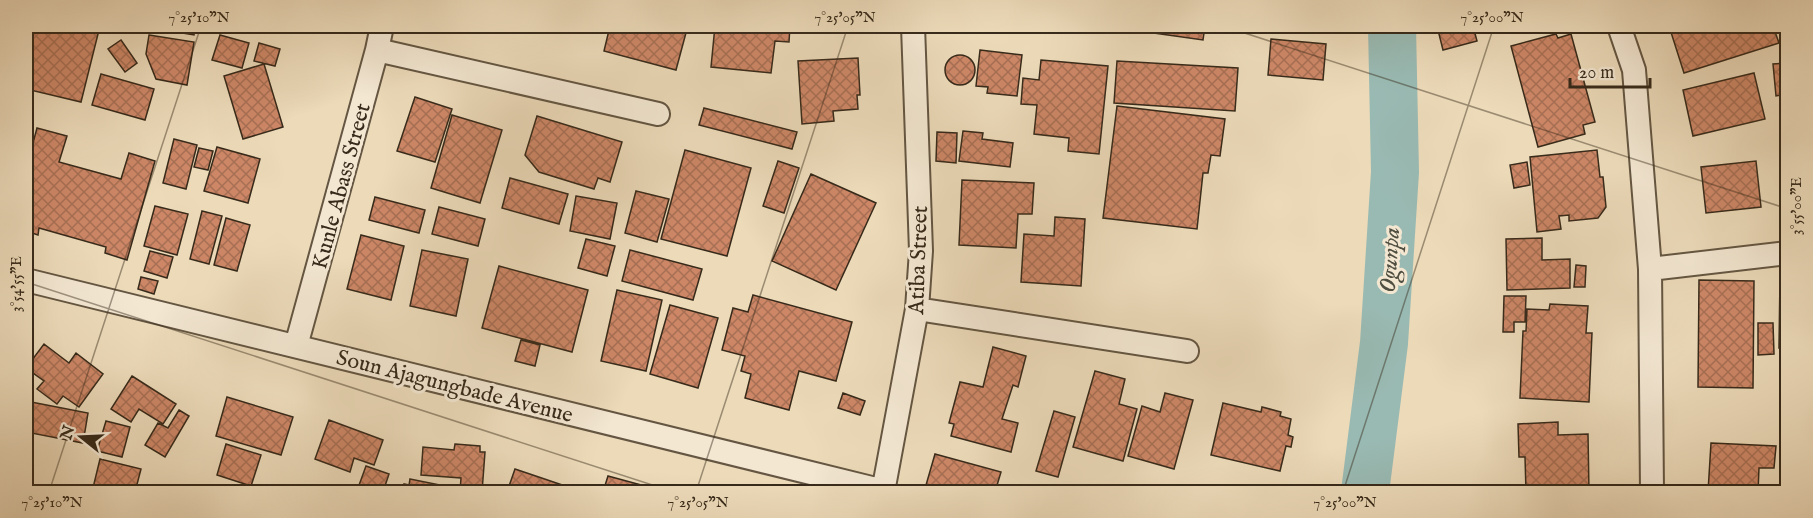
<svg xmlns="http://www.w3.org/2000/svg" width="1813" height="518" viewBox="0 0 1813 518" font-family="'IM FELL English',serif">
<style>
.lines{fill:none;stroke-linecap:round;stroke-linejoin:round}
.river{stroke:#99bab3;stroke-width:48}
.building{fill:url(#building-cross-hatch);stroke:#372a1a;stroke-width:1.5}
.street-casing{stroke:#645642;stroke-width:26}
.street{stroke:#f3e7d2;stroke-width:22}
.ticks{fill:none;stroke:#372a1a;stroke-width:1.5;stroke-opacity:0.45}
.labels{text-anchor:middle;stroke-width:6;stroke-linejoin:round;paint-order:stroke}
.street-label{font-size:22px;fill:#372a1a;stroke:#f3e7d2}
.water-label{font-size:24px;font-style:italic;fill:#504e40;stroke:#f3e7d2}
.neatline{fill:none;stroke:#372a1a;stroke-width:2}
.ticks-label{font-size:15px;text-anchor:middle;fill:#372a1a}
</style>
<defs>
<pattern id="building-cross-hatch" width="8" height="8" patternUnits="userSpaceOnUse" patternTransform="scale(1.5)"><rect width="8" height="8" fill="#cd8767"/><path d="M0 0l8 8M0 8l8-8" fill="none" stroke="#a76f54"/></pattern>
</defs>
<rect width="100%" height="100%" fill="#ecdab9"/>
<filter id="stains"><feTurbulence type="fractalNoise" baseFrequency=".00333" numOctaves="4"/><feColorMatrix values="0 0 0 0 .2 0 0 0 0 .09 0 0 0 0 .02 0 0 0 .5 -.17"/></filter>
<radialGradient id="worn" r=".72"><stop offset=".6" stop-color="#630" stop-opacity="0"/><stop offset="1" stop-color="#630" stop-opacity=".3"/></radialGradient>
<g class="lines">
<path class="river" d="M1365,492L1384,343L1395,172L1392,26"/>
</g>
<path class="building" d="M26,26H100L81,102L26,89Z
M158,26H195L194,35L157,29Z
M274,26H317L315,31L293,26L292,30Z
M610,26H673L687,29L676,70L604,51Z
M715,26H790L789,42L775,41L771,73L711,67Z
M1141,26H1205L1203,40L1140,31Z
M1437,26H1473L1477,41L1443,50Z
M1669,26H1738L1739,29L1748,26H1773L1779,43L1684,73Z
M1556,34L1558,38L1571,34L1595,122L1583,125L1585,134L1538,147L1511,46Z
M149,35L194,42L187,85L156,79L146,54Z
M220,35L249,43L242,68L212,60Z
M1271,39L1326,44L1323,80L1268,75Z
M121,40L137,63L125,72L108,49Z
M259,43L280,49L275,66L254,61Z
M980,50L1022,55L1017,96L987,93L988,87L976,86Z
M945 70a15 15 0 1 1 30 0a15 15 0 1 1-30 0Z
M858,58L860,95H857L858,109L833,111L834,121L802,124L798,61Z
M1041,60L1108,66L1099,154L1068,151L1069,138L1034,134L1037,105L1021,104L1023,78L1039,80Z
M1117,61L1238,68L1235,111L1114,103Z
M1788,63V94L1776,96L1773,64Z
M264,64L283,127L243,139L224,76Z
M1754,73L1765,119L1693,136L1683,90Z
M101,74L154,89L145,120L92,105Z
M415,97L452,109L435,162L397,151Z
M1117,106L1225,119L1220,156L1211,155L1208,173H1203L1197,229L1103,218Z
M704,108L797,132L792,149L699,125Z
M452,115L502,130L480,203L431,188Z
M537,116L622,142L610,182L598,178L594,189L539,172L525,155Z
M37,128L67,136L59,162L121,179L129,153L155,161L127,260L105,253L106,247L39,228L38,235L26,231V169Z
M963,131L983,133L982,139L1013,143L1010,167L959,161Z
M937,132L957,133L956,163L936,161Z
M174,139L197,145L186,189L163,183Z
M217,147L260,159L248,203L204,191Z
M199,148L213,151L208,170L194,167Z
M685,150L751,168L727,256L661,239Z
M1597,150L1600,177H1603L1606,207L1598,218L1569,221V215L1559,216L1561,229L1537,232L1530,157Z
M778,161L799,168L784,213L763,206Z
M1756,161L1761,207L1706,213L1701,167Z
M1527,162L1530,185L1514,188L1510,165Z
M1784,163H1788V229H1786Z
M811,174L876,203L836,290L772,261Z
M510,178L568,194L559,224L502,208Z
M962,180L1034,183L1032,214H1018L1016,248L959,245Z
M636,191L669,199L657,242L625,233Z
M576,196L617,203L610,239L570,231Z
M375,197L425,210L419,233L369,220Z
M155,206L188,214L177,255L144,246Z
M439,207L485,219L478,246L432,234Z
M202,211L222,216L209,264L190,259Z
M1055,217L1085,219L1081,286L1021,282L1024,234L1054,236Z
M226,218L250,225L237,271L214,265Z
M361,235L404,246L391,300L347,289Z
M1542,238V260L1570,259V288L1507,290L1506,239Z
M586,239L615,246L607,276L578,268Z
M422,250L468,259L456,316L410,306Z
M630,250L702,269L693,300L622,281Z
M150,251L173,257L167,278L144,271Z
M1576,265L1586,266L1585,287H1574Z
M499,266L588,290L572,352L482,328Z
M141,277L158,281L154,294L138,289Z
M1780,277H1788V348H1779Z
M1699,280L1754,281L1753,388L1698,387Z
M617,290L662,300L646,371L601,361Z
M753,295L852,322L836,381L799,371L789,410L745,398L751,374L741,371L745,356L722,350L733,308L748,312Z
M1504,296H1526L1525,322H1514V332H1503Z
M1550,304L1588,306L1586,333H1592L1589,402L1520,398L1523,331H1526L1527,309L1549,310Z
M670,305L718,318L698,388L650,374Z
M1758,323H1773L1774,354L1758,355Z
M521,340L540,345L535,366L515,361Z
M44,344L69,363L76,353L103,374L79,407L63,396L57,404L37,389L44,381L26,368Z
M993,347L1026,356L1018,387L1013,385L1002,419L1018,423L1011,452L951,436L954,424L949,423L960,382L983,387Z
M1095,371L1125,379L1119,404L1137,409L1123,461L1073,447Z
M132,376L176,404L163,424L139,409L131,422L111,409Z
M843,393L865,401L860,415L838,408Z
M1165,393L1193,400L1174,469L1128,456L1142,406L1160,412Z
M227,397L293,417L281,455L216,436Z
M26,401L88,413L83,443L26,432Z
M1223,403L1261,412L1262,407L1281,412L1280,416L1291,419L1288,435L1293,437L1291,447L1286,446L1280,471L1211,455Z
M179,410L189,416L165,457L145,445L158,423L168,428Z
M1054,411L1075,417L1058,477L1036,471Z
M329,420L383,440L374,465L354,458L350,472L315,459Z
M106,421L130,427L122,457L97,451Z
M1558,422V435L1588,434L1589,492H1526L1525,457H1519L1518,424Z
M1711,443L1776,446L1774,468H1759L1758,492H1708Z
M226,444L261,455L251,486L217,475Z
M455,444L480,446V452H485L482,492H460L461,478L421,475L423,447L454,450Z
M935,454L1001,472L995,492H924Z
M100,459L141,469L135,492H92Z
M366,466L389,474L383,492H373L358,488Z
M515,469L583,492H507Z
M608,476L667,492H603Z
M410,479L455,488L454,492H402L404,484L409,485Z"/>
<g class="lines">
<defs>
<path id="street" d="M1619,26L1634,70L1650,269L1652,492
M377,50L658,114
M1650,269L1788,253
M26,280L884,491
M917,309L1187,351
M296,346L377,50L382,26
M883,492L917,309L921,251L913,26"/>
</defs>
<use href="#street" class="street-casing"/>
<use href="#street" class="street"/>
</g>
<path class="ticks" d="M1223,26L1788,209M26,282L674,492M49,492L201,26M696,492L848,26M1343,492L1494,26"/>
<g class="labels">
<g class="street-label">
<text transform="translate(340 186) rotate(-75)" y="8">Kunle Abass Street</text>
<text transform="translate(917 260) rotate(-88)" y="8">Atiba Street</text>
<text transform="translate(455 385) rotate(14)" y="8">Soun Ajagungbade Avenue</text>
</g>
<g class="water-label">
<text transform="translate(1389 260) rotate(-86)" y="8">Ogunpa</text>
</g>
</g>
<rect width="1813" height="518" fill="none" stroke="#ecdab9" stroke-width="66"/>
<g transform="translate(81 437) rotate(288)" stroke="#f3e7d2" stroke-width="4.5" paint-order="stroke">
<path d="M0-4.5L10 22L0 15L-10 22Z" fill="#372a1a"/>
<text y="-9" font-size="16" font-weight="bold" text-anchor="middle" fill="#372a1a">N</text>
</g>
<path d="M1570 78v9h80v-9" fill="none" stroke="#372a1a" stroke-width="3"/>
<text x="1579" y="78" font-size="18" fill="#372a1a" stroke="#f3e7d2" stroke-width="4.5" paint-order="stroke">20 m</text>
<rect x="33" y="33" width="1747" height="452" class="neatline"/>
<g class="ticks-label">
<text x="199" y="22">7°25'10"N</text>
<text x="845" y="22">7°25'05"N</text>
<text x="1492" y="22">7°25'00"N</text>
<text transform="translate(1796 206) rotate(-90)" y="5">3°55'00"E</text>
<text transform="translate(16 284) rotate(-90)" y="5">3°54'55"E</text>
<text x="52" y="507">7°25'10"N</text>
<text x="698" y="507">7°25'05"N</text>
<text x="1345" y="507">7°25'00"N</text>
</g>
<rect width="100%" height="100%" filter="url(#stains)"/>
<rect width="100%" height="100%" fill="url(#worn)"/>
</svg>
